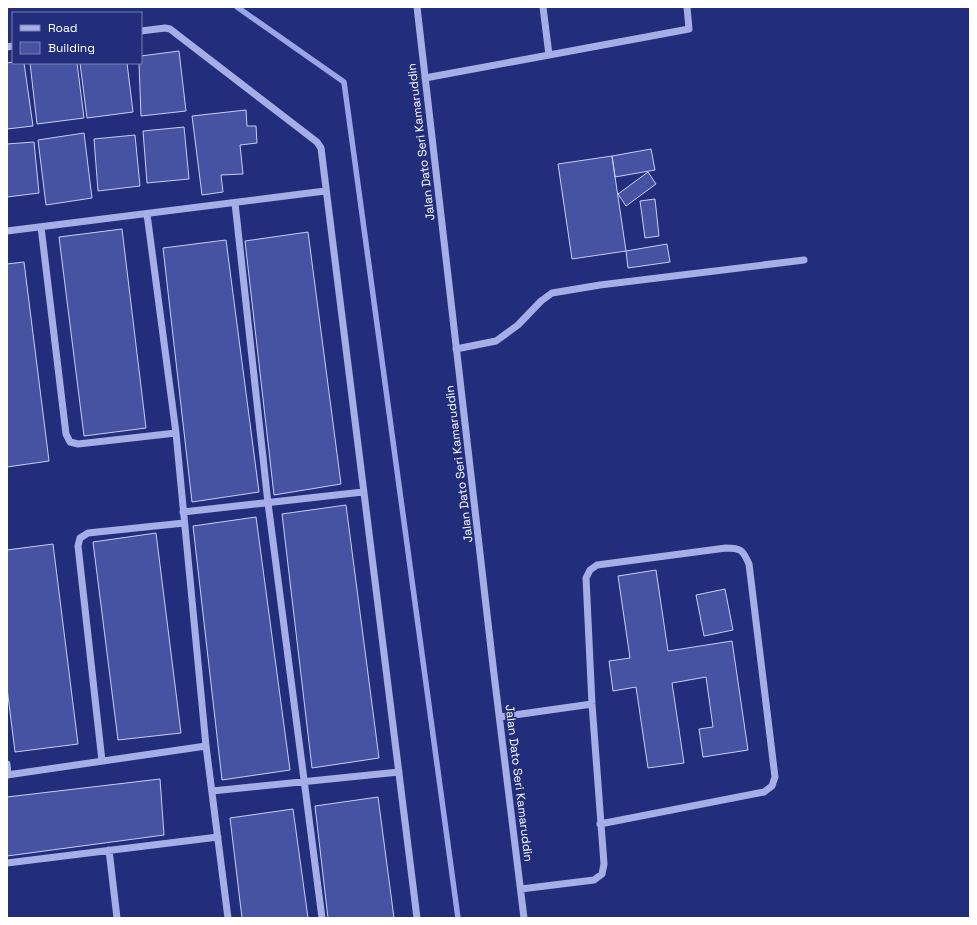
<svg xmlns="http://www.w3.org/2000/svg" width="977" height="925" viewBox="0 0 977 925" font-family="'Space Grotesk',sans-serif">
<style>
.lines{fill:none;stroke-linecap:round;stroke-linejoin:round}
.stream{stroke:#99a5e7;stroke-width:5.5}
.building{fill:#4653a3;stroke:#c8cef5}
.minor{stroke:#a5aee6;stroke-width:7}
.labels{text-anchor:middle;stroke-width:3.5;stroke-linejoin:round;paint-order:stroke}
.street-label{font-size:12px;fill:#fff;stroke:#222d7c}
</style>
<rect width="100%" height="100%" fill="#222d7c"/>
<g class="lines">
<path class="stream" d="M237,7L344,82L458,918"/>
</g>
<path class="building" d="M179,51L186,111L141,116L139,63H141V56Z
M13,62L24,63L33,126L7,129V63Z
M30,63H77L84,118L37,124Z
M80,63H127L133,112L87,118Z
M246,110L247,126H256L257,143L240,145L243,174L221,175L223,192L202,195L192,116Z
M184,127L189,179L147,183L143,131Z
M84,133L92,198L46,205L38,140Z
M135,135L140,186L98,191L94,139Z
M34,142L39,193L7,197V144Z
M651,149L655,170L615,177L612,156Z
M612,156L626,251L572,259L558,164Z
M648,172L656,184L626,206L618,194Z
M655,199L659,236L645,238L640,201Z
M122,229L146,428L84,436L59,237Z
M308,232L341,484L274,495L245,241Z
M226,240L259,492L192,502L163,248Z
M667,244L670,262L628,268L626,251Z
M24,262L49,461L7,467V264Z
M346,505L379,758L312,768L282,514Z
M256,517L290,770L222,780L193,526Z
M156,533L181,733L118,740L93,542Z
M53,544L78,744L15,752L7,688V550Z
M656,570L668,651L732,641L748,750L703,757L699,729L713,727L706,677L672,683L684,763L648,768L636,687L613,691L609,661L630,658L618,576Z
M725,589L733,630L704,636L696,595Z
M160,779L164,835L7,856V797Z
M378,797L394,918H328L315,806Z
M293,809L308,918H242L230,818Z"/>
<g class="lines">
<path class="minor" d="M417,7L493,666L524,918
M543,7L549,55
M141,31L165,28L170,29L317,142L321,148L417,918
M7,47L13,46
M425,78L689,29L687,7
M235,203L268,503L322,918
M147,214L176,433L206,746L228,918
M41,227L66,434L70,442L78,444L176,433
M7,231L325,191
M456,349L496,341L518,325L541,301L552,293L600,285L804,260
M183,512L363,492
M500,717L592,704
M102,761L78,546L80,538L88,533L184,523
M7,764L8,775
M7,775L206,746
M212,791L399,772
M109,850L117,918
M7,863L218,837
M521,889L594,880L602,874L604,864L592,704L586,578L590,570L597,565L726,548C741,548 743,550 749,564L775,777L772,786L764,792L600,824"/>
</g>
<g class="labels">
<g class="street-label">
<text transform="translate(421 142) rotate(-97)" y="4">Jalan Dato Seri Kamaruddin</text>
<text transform="translate(459 464) rotate(-97)" y="4">Jalan Dato Seri Kamaruddin</text>
<text transform="translate(519 783) rotate(83)" y="4">Jalan Dato Seri Kamaruddin</text>
</g>
</g>
<rect width="977" height="925" fill="none" stroke="#ffffff" stroke-width="16"/>
<rect x="12" y="12" width="130" height="52" fill="#222d7c" stroke="#7a81b0"/>
<rect x="20" y="25" width="20" height="6" fill="#a5aee6" stroke="#7a81b0"/>
<text x="48" y="32" font-size="12" fill="#ffffff">Road</text>
<rect x="20" y="42" width="20" height="12" fill="#4653a3" stroke="#7a81b0"/>
<text x="48" y="52" font-size="12" fill="#ffffff">Building</text>
</svg>
